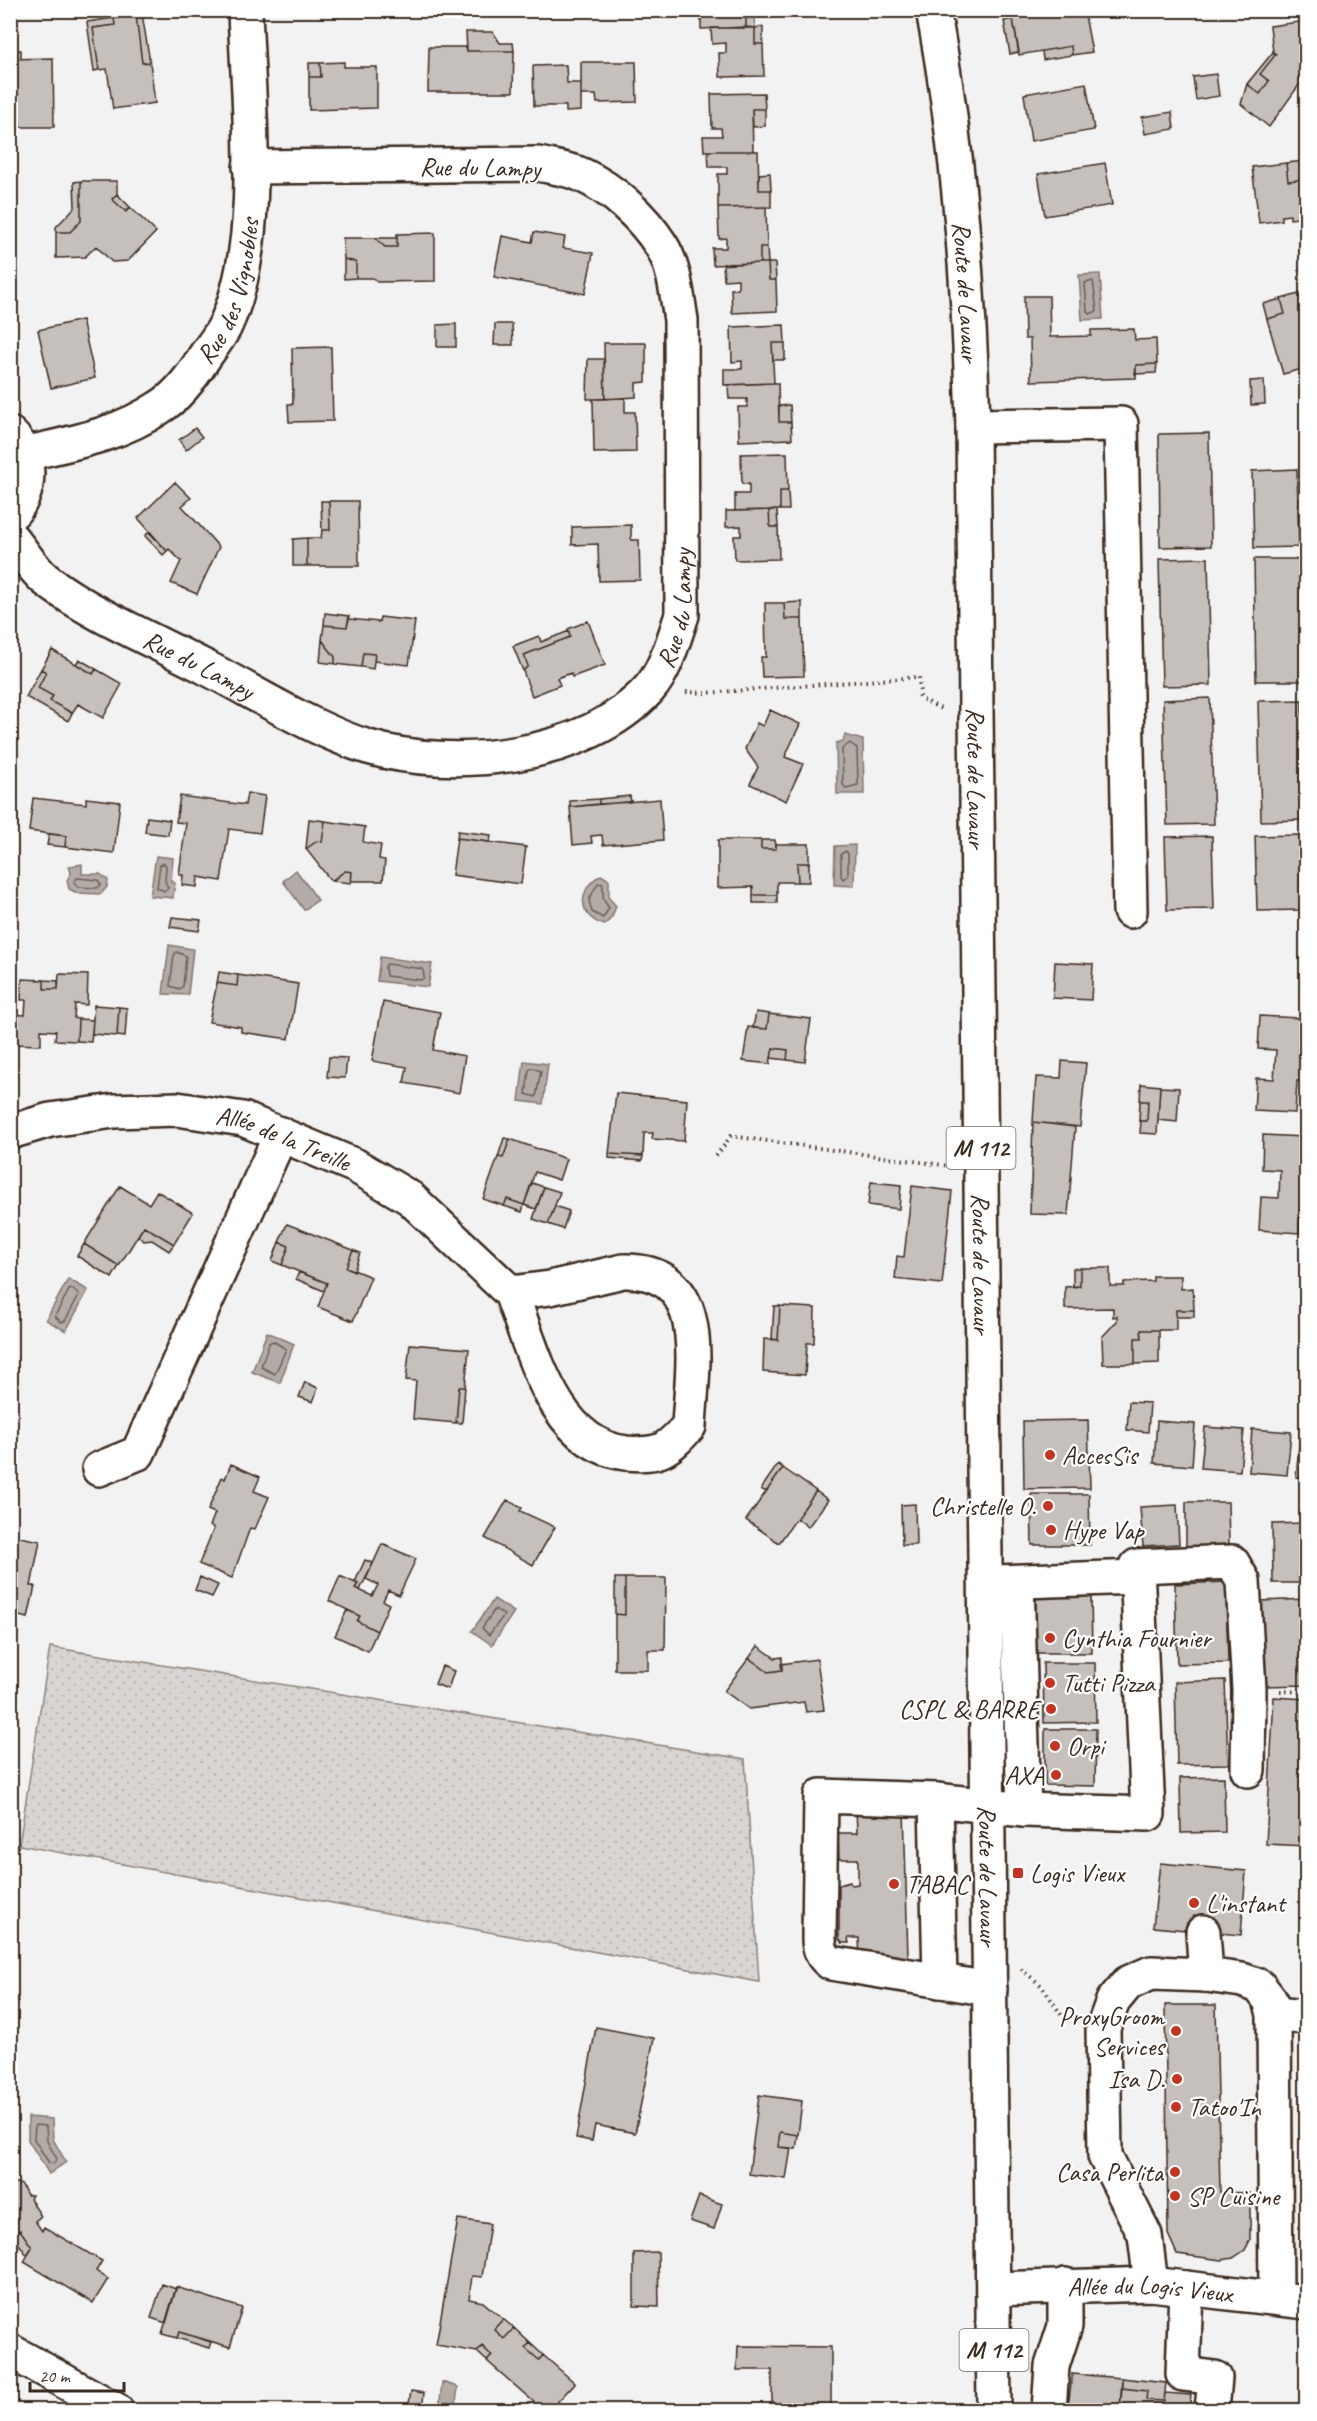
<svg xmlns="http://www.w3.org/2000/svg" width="1317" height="2421" viewBox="0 0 1317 2421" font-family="Caveat,sans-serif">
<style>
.grass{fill:url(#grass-dots);stroke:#8a8078;stroke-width:1.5}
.water{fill:#b2aba7;stroke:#827770;stroke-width:1.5}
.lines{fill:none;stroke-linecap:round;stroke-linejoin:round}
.shore{stroke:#6b5e55;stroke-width:1.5}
.building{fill:#c6c0bd;stroke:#3b2a1e;stroke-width:1.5}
.minor-casing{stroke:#3b2a1e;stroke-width:38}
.major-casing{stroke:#3b2a1e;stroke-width:38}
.path{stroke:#3b2a1e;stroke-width:4;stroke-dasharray:1.5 4.5;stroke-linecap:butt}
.minor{stroke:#fff;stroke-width:33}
.major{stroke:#fff;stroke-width:33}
.poi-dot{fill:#c8321e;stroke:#fff;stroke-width:2}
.labels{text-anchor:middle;stroke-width:4.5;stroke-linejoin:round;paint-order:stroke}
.shield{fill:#fff;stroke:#766a62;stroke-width:1.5}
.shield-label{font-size:24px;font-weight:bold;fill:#3b2a1e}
.street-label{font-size:26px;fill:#3b2a1e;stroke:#fff}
.poi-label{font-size:26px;fill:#3b2a1e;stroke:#fff;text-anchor:start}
</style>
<defs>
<pattern id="grass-dots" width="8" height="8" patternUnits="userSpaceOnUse" patternTransform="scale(1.5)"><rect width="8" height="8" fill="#d8d5d2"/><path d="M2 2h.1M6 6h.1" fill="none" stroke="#bab7b4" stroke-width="1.8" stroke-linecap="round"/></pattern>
</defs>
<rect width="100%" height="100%" fill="#f3f2f2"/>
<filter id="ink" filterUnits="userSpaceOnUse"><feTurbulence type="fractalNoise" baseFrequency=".0167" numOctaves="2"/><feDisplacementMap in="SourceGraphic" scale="12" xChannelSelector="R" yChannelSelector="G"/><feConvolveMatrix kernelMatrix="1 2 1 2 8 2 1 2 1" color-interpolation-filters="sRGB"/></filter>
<g filter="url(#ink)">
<path class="grass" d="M50,1647L745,1759L759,1982L19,1845Z"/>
<path class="water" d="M1100,274L1103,319L1082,320L1079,275Z
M845,735L863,740L864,794H837L836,743L843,741Z
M855,845L854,886L834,885L835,846Z
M156,856L173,858L171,881L175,883L173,898L150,896Z
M82,864V874H100L108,880L107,887L101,894L77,893L69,889L67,880L71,873L69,866Z
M296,870L318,900L304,910L283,881Z
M601,875L609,880V898L616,906L612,917L605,925C577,918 577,888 601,875Z
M169,945L193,949L188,995L163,994Z
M380,957L432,964L428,987L377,981Z
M524,1061L548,1064L543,1104L519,1101Z
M68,1279L88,1290L66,1331L46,1320Z
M267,1332L294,1344L280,1383L252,1372Z
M494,1599L514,1612L492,1645L472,1631Z
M28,2117L52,2119L53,2139L66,2162L49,2174L28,2140Z
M442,2382L458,2387L455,2410H439Z"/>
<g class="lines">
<path class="shore" d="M1093,281L1097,311L1090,314L1087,311L1085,283Z
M850,743L857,748L858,785L846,788L843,785L842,749Z
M846,851L848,854V876L843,879L841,876V854Z
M164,863L166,866L165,881L168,888L165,891L157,888L160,865Z
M77,878L98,880L101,885L97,888L78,887L74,882Z
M598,883L603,884V899L609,908L603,918L592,912L589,900Z
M177,952L186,956L183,986L180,989L170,986L174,955Z
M387,964L423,969L424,978L421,980L386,976L385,967Z
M532,1068L541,1071L536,1097L526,1094L529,1070Z
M72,1289L79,1295L65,1321L61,1322L55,1316L69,1290Z
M273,1341L286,1349L275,1374L261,1367L269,1343Z
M495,1609L504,1615L489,1635L482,1628Z
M35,2125L46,2126L47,2141L57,2159L53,2164L49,2163L34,2139Z"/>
</g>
<path class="building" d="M715,10H746V27L701,29V12Z
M746,10H754L755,28L746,27Z
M1065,10H1084L1092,52L1072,55L1071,46L1019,55L1013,19Z
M142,14L150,62L142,63L136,15Z
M136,15L142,63L150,62L155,103L113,109L107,69L99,70L93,28L115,25L114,18Z
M114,18L115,25L93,28L99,70L94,71L87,22Z
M1013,19L1019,52L1010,54L1004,21Z
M1306,21V70L1298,78L1302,81L1269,127L1241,104L1247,84L1260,94L1269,81L1260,74L1276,54L1273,52L1270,26Z
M763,27V44H755V28Z
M711,28H755V44H763L764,76L720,77L719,53H726V43L712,44Z
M466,32H493L500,43H513L514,51H467Z
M1071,46L1072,55L1043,60L1042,51Z
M429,47H466L467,51H514L513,92H428Z
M10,50H21V59H10Z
M1273,52L1276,54L1260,74L1269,81L1260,94L1247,84Z
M53,58L54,127H19L18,93H10V59Z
M344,62V67H377V108L309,110V77H321L320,63Z
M581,62H636L637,102L597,103L596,95H581Z
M309,63H320L321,77H309Z
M566,65L567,83H581V111L566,112V106H534L533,66Z
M1216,74L1219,96L1196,100L1193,77Z
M1086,83L1094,130L1031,141L1024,94Z
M764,93L765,109H752L753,151H704L703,136H722L721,128H712L711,94Z
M752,109H765V126L753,127Z
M1172,112L1174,129L1145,134L1142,117Z
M708,151H758L759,190H771V207L718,208V174H727V167H709Z
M1306,161V179L1288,181L1286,163Z
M1105,163L1112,205L1045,216L1038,174Z
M1286,163L1288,181L1306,179V217L1290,219V215L1282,216V220L1259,223L1252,167Z
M770,173L771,190H759V174Z
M81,181H117V194L112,199L126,212L130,207L156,232L128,261L112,262L96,246L85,257L56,258V232H70L81,221Z
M81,181V221L70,232H56V227L75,207L74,182Z
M117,194L130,207L126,212L112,199Z
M766,207L767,247H760V263L713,265L712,248H726V238L719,239L718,208Z
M534,232L565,237L563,248L593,253L585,294L494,277L502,236L532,242Z
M435,233V281L377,282L373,278H356V262L344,259L343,238H375L385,247H397V234Z
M375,238H397V247H385Z
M760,247H767L768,263H760Z
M344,259L356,262V278L344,279Z
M760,263H768L769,280H776L777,311L732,313L731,289H738V279L724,280L723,264Z
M768,263H775L776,280H769Z
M1306,292V368L1283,374L1267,319L1285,314L1281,299Z
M1024,296H1049L1050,337L1091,336V330L1134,329L1135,340L1156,339L1157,364L1136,365V378L1031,381L1030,339H1025Z
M1281,299L1285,314L1267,319L1263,304Z
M82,320L95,378L51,388L38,330Z
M456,324V347H437V325Z
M495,324H512L513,345H494Z
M784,325L785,343H772L774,383L724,385V369H742V361L732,362L731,327Z
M604,343H646V382L636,383V397L605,399Z
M772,343H785V360H773Z
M331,347L333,421L289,422L288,404H293L292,348Z
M588,359H604L605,399H587Z
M1157,364L1156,373L1135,374L1136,365Z
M1264,380L1265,404L1251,405L1250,381Z
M774,383H778L779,422H791L792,439L739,441L738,407H747V399H729L728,385Z
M625,398V412H635L636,452L594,453L593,399Z
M790,405L791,422H779V406Z
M195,428L202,437L186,450L179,440Z
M1209,433L1211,546L1160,547L1159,434Z
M787,453L788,491H780V510L735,511V494H749V484H742L741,454Z
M1297,469L1299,547L1254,548L1252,471Z
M175,482L191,498L182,506L219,547L197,594L171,583L181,561L169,549L167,551L138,518Z
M780,491H788L789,510H780Z
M321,501H329L330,530H322Z
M329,501H358L359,566H307V538H321L322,530H330Z
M769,510L770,527H778L779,559L735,560L734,536H741V526L726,527V511Z
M769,510H777L778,527H770Z
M631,525V540H639L640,580L599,581L598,544L572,545V527Z
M149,532L167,551L163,555L145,536Z
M307,538V566H293V539Z
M1208,558L1211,685L1162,686L1159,559Z
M1254,559H1301L1303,681H1256Z
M802,602V619H785L784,603Z
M765,603H784L785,619H802L804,676L762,677L761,657H766Z
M325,613L349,616L347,627L324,625Z
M380,617L415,621L409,665L374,661L375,654L363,653L361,667L335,664V657L322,640L324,625L347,627L349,619L379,622Z
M588,621L605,665L572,677L571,673L557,678L560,685L532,696L523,671L528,666L524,655L570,637L568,629Z
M569,631L570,637L524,655L528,666L523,671L513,646L539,636L541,642Z
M322,640L335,657V664L320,662Z
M52,650L93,674L96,669L122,684L103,718L78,704L72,713L50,701L53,696L38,688L46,672L41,669Z
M363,653L375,654L373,669L361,667Z
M79,659L96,669L93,674L76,664Z
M41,669L46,672L38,688L53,696L50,701L72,713L68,721L26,697Z
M1210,698L1214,824L1167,825L1163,700Z
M1302,700L1305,820L1261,821L1258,701Z
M770,710L800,724L785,757L803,764L786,801L750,784L758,767L745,749L757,723L763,726Z
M247,793L265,796L260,833L229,829L221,881L198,877L197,887L182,885L183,875H179L186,823L176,822L180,796L245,805Z
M630,796L631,802L599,804V799Z
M33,798L86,804V798L120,802L114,853L65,847L66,836L29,831Z
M599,799V804L570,807V801Z
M660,799L663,840L603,845L602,835L591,836L592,843L573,845L570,807Z
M147,817L170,820L168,835L145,832Z
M309,819L325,821L322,842L317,841L306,849Z
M325,821L365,827L363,842L381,845L379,859L385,860L383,881H351L352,872L345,871L331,881L306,849L317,841L322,842Z
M458,831L491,835L490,842L457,838Z
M49,834L66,836L65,847L47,845Z
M1300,835L1302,910L1257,911L1255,836Z
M1212,836L1214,909L1167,910L1165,837Z
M457,838L526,847L521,884L452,875Z
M718,840H761V849H776V844H809V863H797L798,882H777V895H753V887L718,888Z
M761,840H775L776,849H761Z
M797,863H809V882H798Z
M345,871L352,872L351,883L332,881Z
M753,895H777V903H753Z
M172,917L201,920L199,931L170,927Z
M1055,962L1093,964L1091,1000L1053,998Z
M219,972L238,975L237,986L217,983Z
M59,974L88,975L87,1005L75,1004L74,1018L78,1019L77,1041L55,1040L56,1031L41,1030V1045L11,1044L13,1014L25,1015L26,1000H21L22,979L44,980V989H58Z
M238,975L298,984L289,1039L241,1032V1027L209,1022L217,983L237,986Z
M44,980L58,981V989H44Z
M383,1002L440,1012L433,1050L465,1056L459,1093L404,1083L407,1067L372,1061Z
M94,1005L119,1007L117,1036L92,1034Z
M119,1007L127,1008L125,1037L117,1036Z
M756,1012L769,1014L767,1029L753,1028Z
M769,1014L811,1019L805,1062L787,1060L788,1050L773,1048L770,1064L743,1061L748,1027L767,1029Z
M1260,1016L1300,1018L1298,1050L1304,1051L1302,1082L1297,1081L1295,1113L1254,1111L1256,1078L1274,1079L1276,1050L1258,1049Z
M78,1019L93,1020L91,1042L77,1041Z
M773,1048L788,1050L787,1060L771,1058Z
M329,1057L347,1058L345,1078L327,1077Z
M1062,1061L1086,1063L1080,1127L1033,1122L1036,1077L1061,1078Z
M1141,1084L1160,1086L1157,1134L1140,1133L1141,1121H1147L1148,1101H1140Z
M1160,1087L1179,1088L1177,1122L1158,1120Z
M616,1093L687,1100L684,1141L652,1139L653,1133H644L643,1156L609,1154Z
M1140,1101H1148L1147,1121H1139Z
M1033,1122L1075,1127L1068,1215L1030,1214Z
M1263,1135L1304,1137L1302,1169L1306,1170V1201L1301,1200L1299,1233L1259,1230L1261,1197L1279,1198L1280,1170L1262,1169Z
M504,1138L510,1139L503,1158L498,1157Z
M510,1139L566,1159L559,1180L535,1172L524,1205L507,1199L504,1206L483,1199L498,1157L503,1158Z
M609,1154L643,1156L642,1161L609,1158Z
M871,1182L901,1185L899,1209L868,1205Z
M532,1183L544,1187L536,1209L524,1205Z
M120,1186L149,1204L157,1191L193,1213L174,1244L144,1226L119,1266L84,1244Z
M912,1186L952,1191L942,1284L895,1279L897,1256L904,1257Z
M544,1187L560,1192L548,1224L533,1219Z
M507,1199L524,1205L522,1212L504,1206Z
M555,1206L569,1211L563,1229L548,1224Z
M287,1224L353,1250L346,1267L371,1277L353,1321L318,1307L327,1283L282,1265L289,1246L279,1242Z
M144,1226L174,1244L169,1251L152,1240L144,1241L138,1236Z
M279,1242L289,1246L282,1265L272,1261Z
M84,1244L119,1266L112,1278L77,1256Z
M353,1250L360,1253L354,1271L346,1267Z
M1073,1268H1080V1286L1073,1287Z
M1080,1268H1110V1286H1124V1282L1153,1281V1276H1181V1289L1193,1288L1194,1310H1176V1330H1141L1142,1338H1135V1364H1103L1102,1337L1117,1321V1316L1113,1317V1308L1065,1309V1287L1080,1286Z
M299,1272L327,1283L324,1291L296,1279Z
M774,1306H780L778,1340L772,1339Z
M780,1306L815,1308L814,1343H807L805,1375L763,1372L764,1339L778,1340Z
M1176,1310H1194V1317H1176Z
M1141,1330H1159V1363L1135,1364V1338H1142Z
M410,1344L469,1349L465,1387H459L456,1423L413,1419L416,1381L406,1380Z
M305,1382L318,1388L313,1402L299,1397Z
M459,1387H465L462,1423H456Z
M1129,1402L1150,1403L1148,1432L1127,1430Z
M1088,1420L1090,1488L1024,1489L1023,1421Z
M1157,1421L1195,1424L1192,1466L1154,1463Z
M1205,1427L1244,1430L1240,1471L1201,1468Z
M1252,1429L1291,1432L1287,1475L1249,1472Z
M1300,1435L1306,1436V1478L1296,1477Z
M231,1464L260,1477L254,1491L269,1497L255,1529L250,1528L232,1578L199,1564L214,1528L210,1526L215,1513L208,1510L222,1477L225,1479Z
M778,1464L783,1468L766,1492L761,1489Z
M783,1468L816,1491L779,1543L746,1520Z
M816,1491L828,1500L808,1527L797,1518Z
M1031,1494H1089L1090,1545H1032Z
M507,1500L522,1508L520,1511L555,1527L533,1565L485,1538Z
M1186,1502H1228L1229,1546H1186Z
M915,1504L916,1545H902L901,1505Z
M1177,1505L1179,1544L1143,1546L1140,1507Z
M1306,1523V1583H1273L1272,1524Z
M10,1535L40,1541L31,1586H35L28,1618L10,1614Z
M382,1544L416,1559L399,1595L388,1590L383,1601L389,1604L377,1631L357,1621L360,1616L329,1601L340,1576L358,1584L355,1588L372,1596L378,1585L366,1579Z
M365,1560L373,1563L360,1590L355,1588L358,1584L355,1582Z
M200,1577L218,1585L212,1597L195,1590Z
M615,1578H625V1615L615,1614Z
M625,1578H666L665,1650H648V1670H615V1614L625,1615Z
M1226,1582L1228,1663L1177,1664L1175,1584Z
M1091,1594L1092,1653H1036V1595Z
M1306,1599V1685L1263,1686L1261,1601Z
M347,1610L360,1616L357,1621L377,1631L368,1651L335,1636Z
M758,1646L775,1658L782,1657V1670L768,1672L749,1658Z
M749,1658L768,1672L782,1670L781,1664L817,1659L824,1710L806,1712L804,1702L749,1709L724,1691Z
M1043,1663H1095L1096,1722L1044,1723Z
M442,1666L454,1671L448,1689L435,1684Z
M1225,1680L1228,1764L1177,1765L1175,1682Z
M1274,1697L1306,1699V1846L1266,1844Z
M1045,1729H1096L1095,1786L1045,1785Z
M1224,1777L1225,1832L1181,1833L1180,1778Z
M904,1808L908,1959H860L859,1938H848L849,1943H842L839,1939V1885L850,1882L851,1885L858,1884V1859H839L838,1833H857L856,1809Z
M1160,1863L1246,1871L1241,1935L1153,1927Z
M1165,2005H1216L1220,2192L1250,2193V2240L1245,2250L1233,2258L1222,2260L1177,2254L1168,2234Z
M596,2027L654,2038L635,2133L595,2125L592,2141L576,2138Z
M759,2095L802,2101L798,2135L780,2132L778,2147L791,2148L786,2179L749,2174Z
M780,2132L798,2135L796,2149L778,2147Z
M10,2181L22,2185L27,2195H32L30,2199L41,2216L35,2221L42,2231L44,2227L102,2261L96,2271L108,2279L93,2303L24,2262L32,2247L20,2230L10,2237Z
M699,2196L722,2204L714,2229L690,2221Z
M458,2219L490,2224L482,2277L472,2276L469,2299L483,2302L503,2319L494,2329L504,2339L514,2328L530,2343L525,2348L539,2360L543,2355L575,2383L550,2410H543L487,2361L492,2356L482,2346L477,2352L436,2345Z
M20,2230L32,2247L27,2255L13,2236Z
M658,2252L659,2307L634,2306V2253Z
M162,2284L176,2289L166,2323L151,2318Z
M176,2287L242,2308L230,2347L179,2332L177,2338L162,2334Z
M503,2319L514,2328L504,2339L494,2329Z
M179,2332L211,2342L209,2348L177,2338Z
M530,2343L543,2355L539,2360L525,2348Z
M482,2346L492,2356L487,2361L477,2352Z
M738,2346L831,2347V2410H772V2370H737Z
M1072,2374L1122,2378L1120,2410H1057L1058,2399L1069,2400Z
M1122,2378L1166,2383L1164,2401L1146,2400L1147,2391L1122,2388Z
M1122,2388L1147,2391L1146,2400L1164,2401L1165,2393L1191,2395L1189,2410H1120Z
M411,2391L424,2393L422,2410H408Z"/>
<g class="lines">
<defs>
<g id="minor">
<path d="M973,426L1121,424L1130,911"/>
<path d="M10,434C33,454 32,495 10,515"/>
<path id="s1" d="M24,454C71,443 119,435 160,407C178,396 194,374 205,356C212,346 220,336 225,326C265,241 248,104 245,10"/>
<path id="s2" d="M10,537C22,550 32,568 45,579C86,612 157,642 205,667C254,692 315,731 368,747C453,772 586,759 649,689C666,670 674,638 682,615L681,320C677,296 675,267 661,245C643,217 613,189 582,175C569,169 552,167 538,164L250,167"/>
<path id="s3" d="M10,1132L50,1120L114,1111L177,1109L243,1119L356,1166L410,1198L511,1293"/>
<path d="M623,1271C712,1269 692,1366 689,1426C667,1450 661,1456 626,1453C554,1445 533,1350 511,1293L550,1288Z"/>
<path d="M99,1469L138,1453L281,1134"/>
<path d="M996,1582L1138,1577"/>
<path d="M1017,1582L1024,1810"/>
<path d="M936,1800L940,1981"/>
<path d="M1203,1932L1206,1975"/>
<path d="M990,1989L831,1963C822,1957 819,1949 819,1938L821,1796L936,1800L1024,1810L1148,1814L1137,1566L1232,1562L1243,1581L1249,1690L1248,1770"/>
<path d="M1274,2014L1306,2017"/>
<path d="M1151,2284L1145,2235L1105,2156L1103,2028L1113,2001L1128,1983L1151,1973L1206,1975L1242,1980L1259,1986L1270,2000L1274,2014L1276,2297"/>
<path d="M1186,2288L1183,2374L1215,2378L1212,2410"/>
<path id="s4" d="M994,2289L1151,2284L1306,2302"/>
<path d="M10,2351L116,2410"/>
<path d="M1049,2410L1052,2366L1065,2326V2285"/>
</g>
<g id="major">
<path id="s5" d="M933,10C959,148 969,286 973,426L994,2410"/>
</g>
</defs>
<use href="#minor" class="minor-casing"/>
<use href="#major" class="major-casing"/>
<path class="path" d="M686,692L706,693L919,677L920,698L943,710
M716,1156L731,1136L950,1166
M1280,1691L1306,1692
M1021,1969L1042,1986L1062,2016L1071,2019"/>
<use href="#minor" class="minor"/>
<use href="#major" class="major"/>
</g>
</g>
<g class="poi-dot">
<circle cx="1050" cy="1455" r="6"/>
<circle cx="1048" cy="1506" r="6"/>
<circle cx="1051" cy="1530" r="6"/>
<circle cx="1050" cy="1638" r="6"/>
<circle cx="1050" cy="1683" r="6"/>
<circle cx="1051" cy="1709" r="6"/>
<circle cx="1055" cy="1746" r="6"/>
<circle cx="1056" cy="1775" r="6"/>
<rect x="1012" y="1867" width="12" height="12" rx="3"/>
<circle cx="894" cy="1884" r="6"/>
<circle cx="1194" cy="1903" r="6"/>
<circle cx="1176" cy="2031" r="6"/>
<circle cx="1177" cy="2079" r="6"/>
<circle cx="1176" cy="2107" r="6"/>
<circle cx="1175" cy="2172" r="6"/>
<circle cx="1175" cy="2196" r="6"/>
</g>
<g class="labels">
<g class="shield">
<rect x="946.5" y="1127" width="69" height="42" rx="4.5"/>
<rect x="959.5" y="2329" width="69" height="42" rx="4.5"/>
</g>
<g class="shield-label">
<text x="981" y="1156">M 112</text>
<text x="994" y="2358">M 112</text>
</g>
<g class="street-label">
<text transform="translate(480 167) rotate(1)" y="9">Rue du Lampy</text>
<text dy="9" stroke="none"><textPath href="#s1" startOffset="284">Rue des Vignobles</textPath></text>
<text dy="9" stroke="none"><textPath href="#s5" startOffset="284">Route de Lavaur</textPath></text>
<text dy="9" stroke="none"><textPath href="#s2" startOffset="807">Rue du Lampy</textPath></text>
<text dy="9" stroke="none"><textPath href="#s2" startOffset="231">Rue du Lampy</textPath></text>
<text dy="9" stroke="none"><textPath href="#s5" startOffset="770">Route de Lavaur</textPath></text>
<text dy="9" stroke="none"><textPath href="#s3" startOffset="280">Allée de la Treille</textPath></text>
<text dy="9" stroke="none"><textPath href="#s5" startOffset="1256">Route de Lavaur</textPath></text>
<text dy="9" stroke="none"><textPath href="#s5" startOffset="1868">Route de Lavaur</textPath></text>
<text dy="9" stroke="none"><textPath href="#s4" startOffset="156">Allée du Logis Vieux</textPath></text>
</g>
<g class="poi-label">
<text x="1062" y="1464">AccesSis</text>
<text x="1036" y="1515" text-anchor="end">Christelle O.</text>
<text x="1063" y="1539">Hype Vap</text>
<text x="1062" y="1647">Cynthia Fournier</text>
<text x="1062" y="1692">Tutti Pizza</text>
<text x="1039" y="1718" text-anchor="end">CSPL &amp; BARRE</text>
<text x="1067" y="1755">Orpi</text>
<text x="1044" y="1784" text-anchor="end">AXA</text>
<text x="1030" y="1882">Logis Vieux</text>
<text x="906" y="1893">TABAC</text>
<text x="1206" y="1912">L'instant</text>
<text x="1164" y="2025" text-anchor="end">ProxyGroom<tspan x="1164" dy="30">Services</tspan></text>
<text x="1165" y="2088" text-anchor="end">Isa D.</text>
<text x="1188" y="2116">Tatoo'In</text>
<text x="1163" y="2181" text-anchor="end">Casa Perlita</text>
<text x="1187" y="2205">SP Cuisine</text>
</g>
</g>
<rect width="1317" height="2421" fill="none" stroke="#fff" stroke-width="36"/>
<rect x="18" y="18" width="1281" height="2385" fill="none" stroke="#3b2a1e" stroke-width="2" filter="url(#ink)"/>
<path d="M30 2382v9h94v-9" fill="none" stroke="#3b2a1e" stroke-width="3"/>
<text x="39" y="2382" font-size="18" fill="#3b2a1e" stroke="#ffffff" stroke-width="4.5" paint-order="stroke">20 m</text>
</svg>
